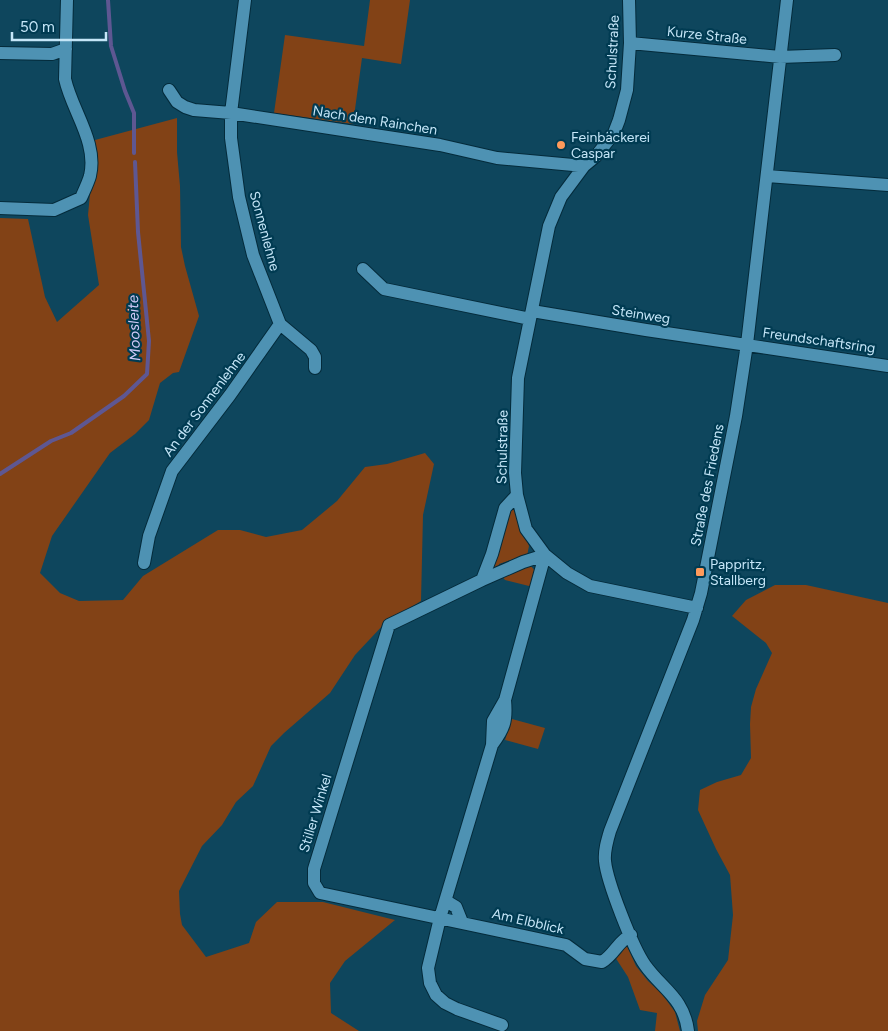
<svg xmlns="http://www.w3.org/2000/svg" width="888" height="1031" viewBox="0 0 888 1031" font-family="Figtree,sans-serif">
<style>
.green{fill:#824216}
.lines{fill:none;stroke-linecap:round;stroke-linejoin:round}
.stream{stroke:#5e5792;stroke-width:4}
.minor-casing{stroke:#042b3b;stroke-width:14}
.minor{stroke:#4e92b3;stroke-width:12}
.poi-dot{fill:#ff9a5b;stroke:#003b52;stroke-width:2}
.labels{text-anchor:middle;stroke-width:4.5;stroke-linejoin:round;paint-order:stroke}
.street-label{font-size:14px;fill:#c5e6f8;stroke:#003b52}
.poi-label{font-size:14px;fill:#c5e6f8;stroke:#003b52;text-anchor:start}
.water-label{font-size:15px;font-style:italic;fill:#cfc9f6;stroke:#003b52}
</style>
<rect width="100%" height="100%" fill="#0e465d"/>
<path class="green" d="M370,0H410L401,64L362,58L353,124L274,113L285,35L364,46Z
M177,118V152L180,186L181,247L185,266L199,316L179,372L173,373L160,383L149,420L135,434L110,453L52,536L40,573L60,593L79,601L123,600L143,576L218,530H240L266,537L302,530L337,501L365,467L387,464L425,453L434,464L423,515L421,601L385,623L355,655L330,693L284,733L271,746L253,786L236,802L222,825L202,846L179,891L180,914L182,925L206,957L249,943L256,922L277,902H323L395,920L345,961L330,983L331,1013L359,1031H0V218L28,219L45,297L57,322L99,285L88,215L95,140Z
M514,506L529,546L527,556L520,557L499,564V568L493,571L490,568L502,523Z
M530,565L536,572L533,587L505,580L501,575Z
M775,585H806L888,603V1031H698L697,1021L705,995L728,960L733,915L730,875L716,849L698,810L700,790L717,782L741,775L751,758L750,724L751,707L756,689L772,653L766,643L732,616L746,600Z
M512,719L545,728L538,749L505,740Z
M626,944L636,966L648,981L662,994L675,1012L680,1031H655L657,1013L640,1010L628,977L615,957Z"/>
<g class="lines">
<path class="stream" d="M108,0L111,46L125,91L134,113V153
M0,474L51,441L71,433L124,396L147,374L149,341L138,232L135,162"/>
<defs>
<path id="minor" d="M245,0L231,113V138L239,197L253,255L280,324L311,350L315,357V368
M629,0L630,43L627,90L619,120L614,133L607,142L596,156L584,166L561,197L549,226L518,378L515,473L517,495L526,529L545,555L567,573L590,586L697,608
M630,43L780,57L835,55
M0,53L52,54L66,49
M169,90L177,102L185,107L194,110L231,113L440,145L497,158L584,166
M767,176L888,185
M0,208L54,210L81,198C84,191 88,183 90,176C98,142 72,111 65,79L67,0
M363,269L384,289L530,319
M532,311L646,330L888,366
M517,495L505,508L492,554L482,580L389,625L314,869V883L320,893L566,945L585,959L602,962C615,954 618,941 631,935
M144,563L149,536L172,471L230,395L280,324
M482,580L523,562L545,555
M492,745C504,729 507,721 505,700
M446,901L456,907L462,922
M502,1025L457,1009L445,1003L436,995L430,983L428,968L440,918L492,745L493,721L505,700L545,555
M688,1031C684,998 662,989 645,965C633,948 607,882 605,861C604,851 607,841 610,831L693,620L701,593L736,416L747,344L787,0"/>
</defs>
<use href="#minor" class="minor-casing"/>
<use href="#minor" class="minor"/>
</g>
<g class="poi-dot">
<circle cx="561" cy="145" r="5"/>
<rect x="695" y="567" width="10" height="10" rx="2.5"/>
</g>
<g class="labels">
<g class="street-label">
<text transform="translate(707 35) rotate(6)" y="5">Kurze Straße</text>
<text transform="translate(612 52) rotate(-87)" y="5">Schulstraße</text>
<text transform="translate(375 120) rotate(9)" y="5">Nach dem Rainchen</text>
<text transform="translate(265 231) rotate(75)" y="5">Sonnenlehne</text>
<text transform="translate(641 314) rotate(9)" y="5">Steinweg</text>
<text transform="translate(819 340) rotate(8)" y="5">Freundschaftsring</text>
<text transform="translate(204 404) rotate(-53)" y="5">An der Sonnenlehne</text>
<text transform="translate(502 447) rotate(-89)" y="5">Schulstraße</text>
<text transform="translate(707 485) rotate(-79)" y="5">Straße des Friedens</text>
<text transform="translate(315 813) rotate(-73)" y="5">Stiller Winkel</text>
<text transform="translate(528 921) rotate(13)" y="5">Am Elbblick</text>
</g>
<g class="poi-label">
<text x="571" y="142">Feinbäckerei<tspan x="571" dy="16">Caspar</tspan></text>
<text x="710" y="569">Pappritz,<tspan x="710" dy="16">Stallberg</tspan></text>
</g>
<g class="water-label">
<text transform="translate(134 328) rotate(-92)" y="5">Moosleite</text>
</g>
</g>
<path d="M12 32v8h94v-8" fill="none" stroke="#c5e6f8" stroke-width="2.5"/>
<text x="20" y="32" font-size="15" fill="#c5e6f8" stroke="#003b52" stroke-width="4" paint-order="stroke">50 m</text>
</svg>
